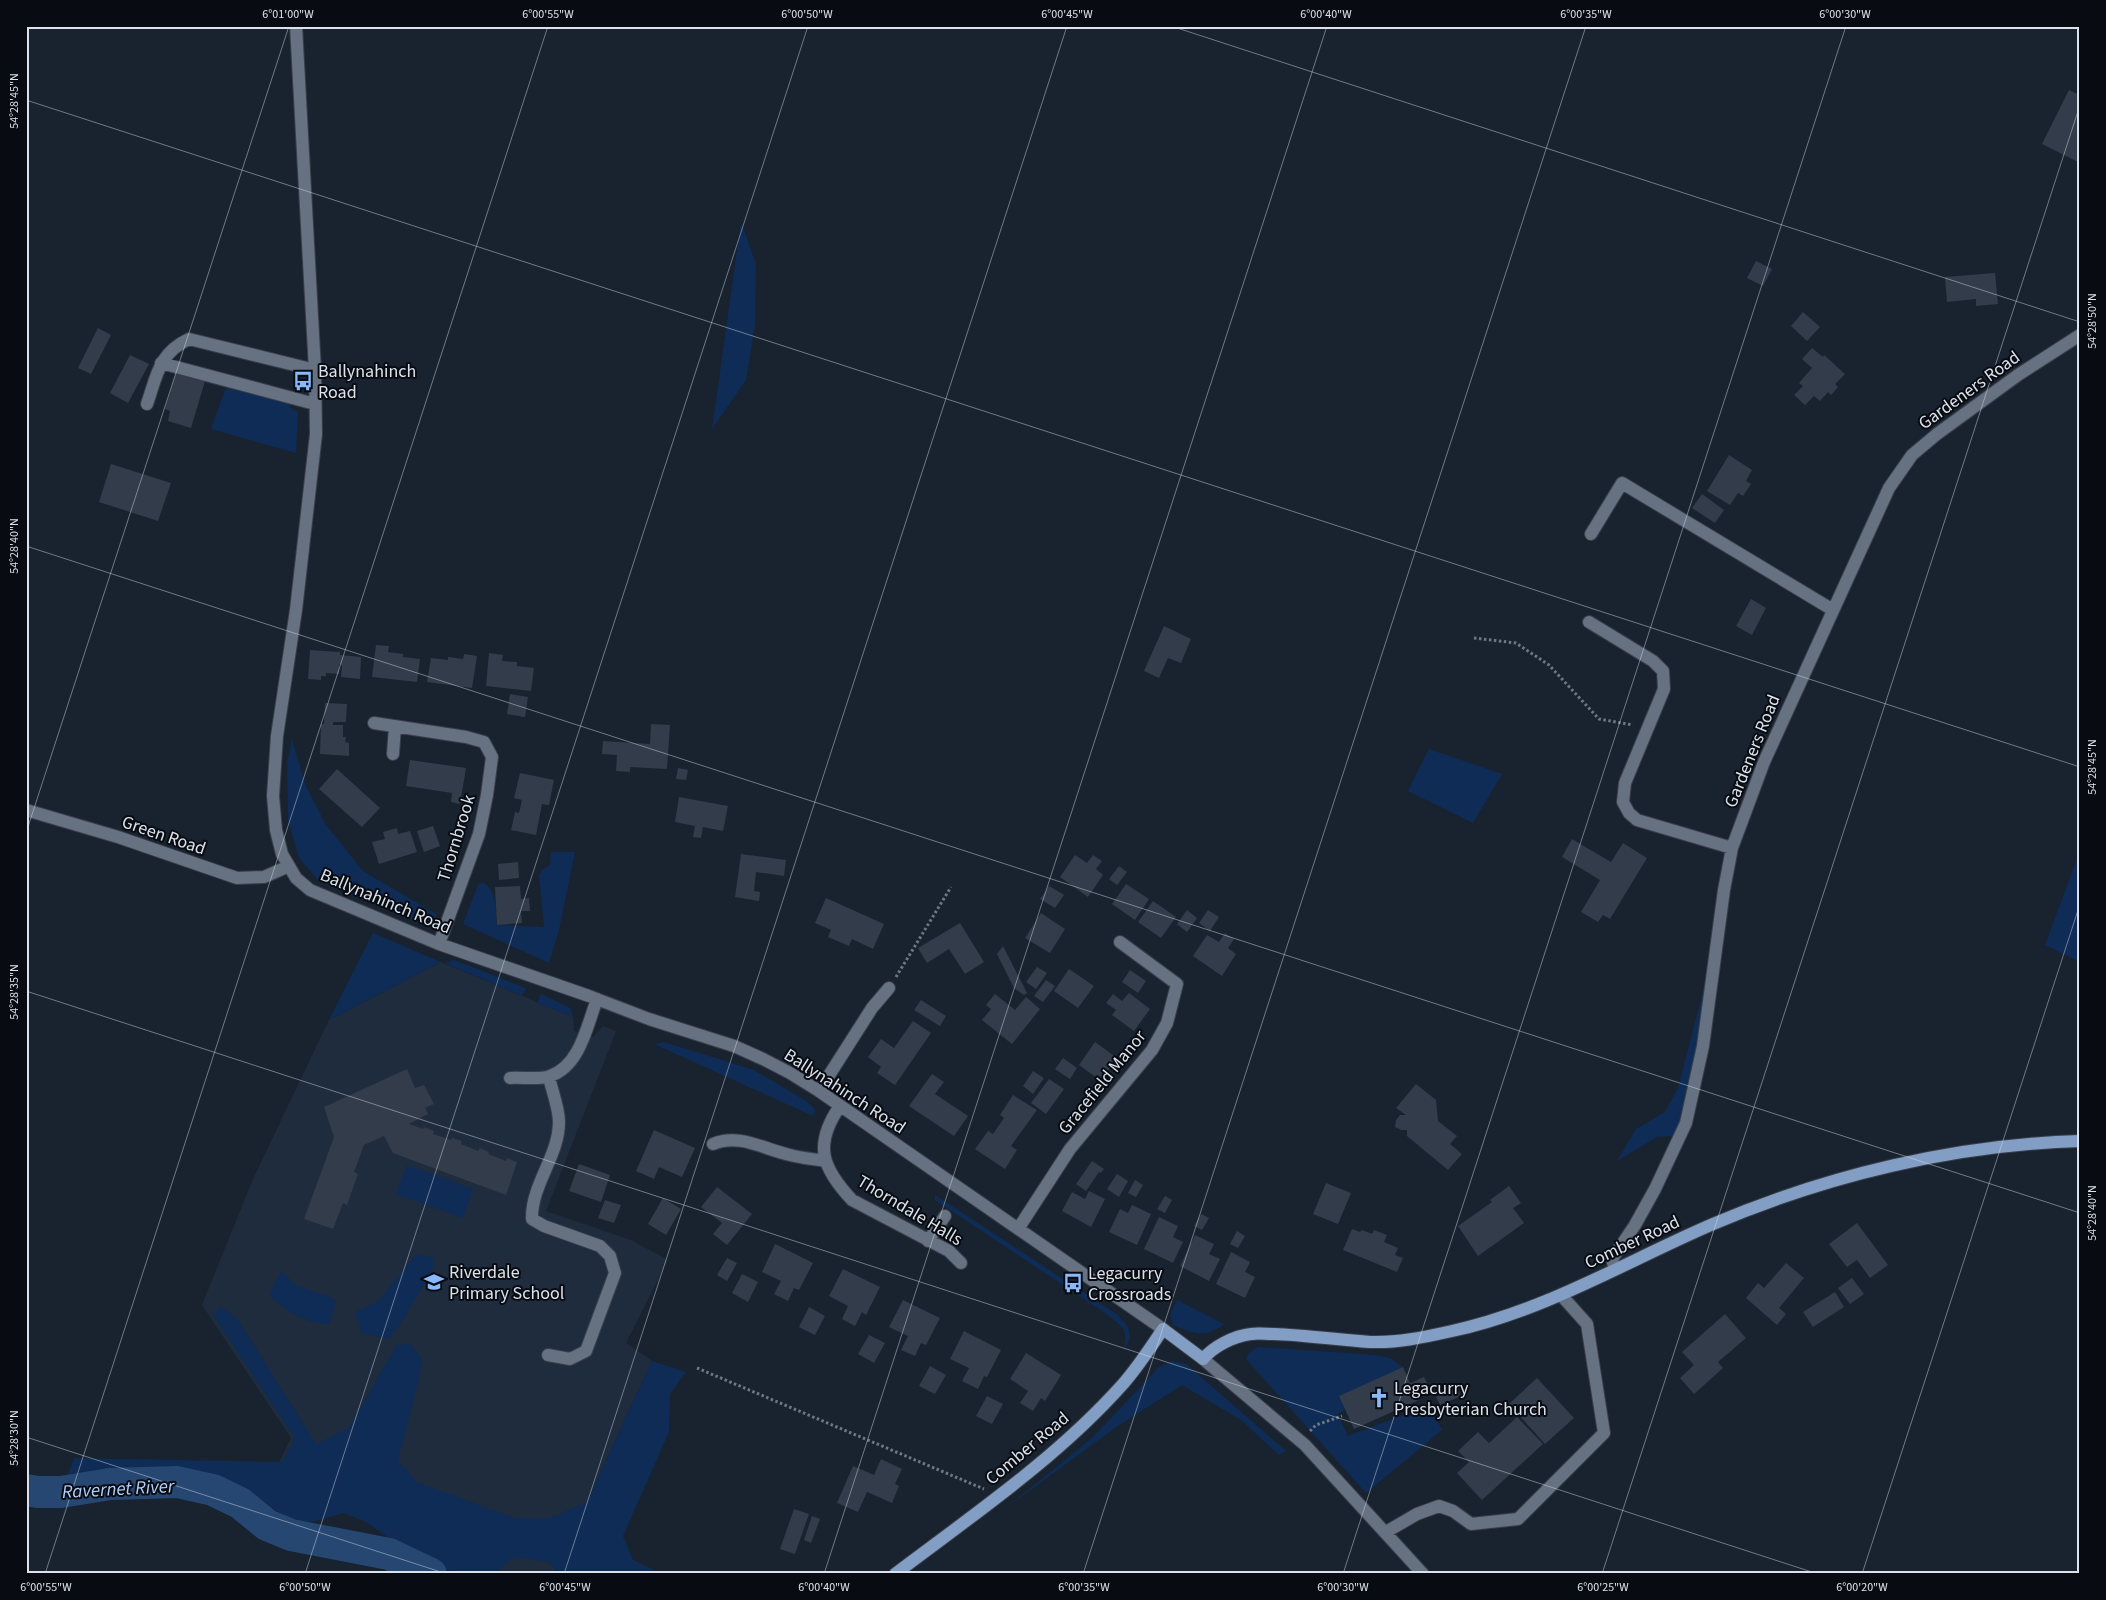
<svg xmlns="http://www.w3.org/2000/svg" width="2106" height="1600" viewBox="0 0 2106 1600" font-family="'Source Sans 3',sans-serif">
<style>
.built{fill:#1f2c3e}
.green{fill:#0e2c55}
.lines{fill:none;stroke-linecap:round;stroke-linejoin:round}
.river{stroke:#274773;stroke-width:32}
.building{fill:#323c4a}
.minor-casing{stroke:#393f4a;stroke-width:14}
.major-casing{stroke:#393f4a;stroke-width:14}
.path{stroke:#6f7782;stroke-width:3;stroke-dasharray:2.5 2.5;stroke-linecap:butt}
.minor{stroke:#667181;stroke-width:12}
.major{stroke:#829ec4;stroke-width:12}
.ticks{fill:none;stroke:#dce2eb;stroke-width:1;stroke-opacity:0.45}
.labels{text-anchor:middle;stroke-width:4;stroke-linejoin:round;paint-order:stroke}
.poi-label{font-size:18px;fill:#dce2eb;stroke:#080c12;text-anchor:start}
.street-label{font-size:18px;fill:#dce2eb;stroke:#080c12}
.water-label{font-size:19px;font-style:italic;fill:#b2d0fb;stroke:#080c12}
.neatline{fill:none;stroke:#dce2eb;stroke-width:2}
.ticks-label{font-size:12px;text-anchor:middle;fill:#dce2eb}
</style>
<rect width="100%" height="100%" fill="#192330"/>
<path class="built" d="M441,962L573,1017L574,1031L593,1037L603,1026L616,1031L546,1211L631,1240L668,1260L626,1343L652,1361L554,1574H470L375,1517L262,1497L291,1438L202,1305L253,1179L329,1020Z"/>
<path class="green" d="M741,222L756,264L755,325L746,380L712,429Z
M231,385L288,403L293,410L298,411L296,453L211,429L225,390Z
M292,739L305,784L326,825L363,871L436,914V921L424,925L320,882L299,858L288,820L287,763Z
M1429,749L1502,774L1473,823L1408,791Z
M551,852H575L559,930L549,963L463,924L478,885L482,882C498,890 495,909 497,925L544,927L539,875L542,870L550,865Z
M2078,856L2080,859V962L2045,945Z
M373,933L441,962L329,1020Z
M454,960L526,988L522,996L445,963Z
M1706,980C1702,1028 1698,1094 1674,1136L1657,1137L1617,1161L1636,1129L1665,1112L1678,1088Z
M541,994L570,1008L573,1017L537,1003Z
M664,1042L754,1070L808,1102L815,1110L813,1116L654,1044Z
M407,1165L473,1189L463,1218L396,1194Z
M935,1195L1118,1315L1128,1327L1130,1338L1124,1350C1128,1326 1123,1328 1105,1313L935,1200Z
M415,1255L434,1257V1271C417,1293 406,1318 389,1339L361,1333L355,1312L379,1301Z
M281,1271L297,1286L328,1296L336,1300L329,1325C300,1320 290,1314 269,1295Z
M1177,1300L1224,1324C1205,1339 1194,1334 1173,1325L1170,1315Z
M221,1307L236,1317L316,1444L349,1428L396,1346L410,1343L422,1360L418,1382L398,1460L416,1482L515,1518H550L587,1502L652,1361L686,1372L670,1394L669,1432L623,1536L633,1560L662,1574H559L549,1562L514,1557L493,1574H457L415,1556L366,1522L344,1513L312,1522L291,1521L241,1486L184,1474L66,1479L74,1458L282,1462L295,1438L213,1315Z
M1258,1347L1375,1355L1390,1358L1403,1367L1340,1396L1345,1410L1337,1414L1348,1436L1429,1405L1442,1430L1366,1493L1246,1359L1249,1353Z
M1172,1361L1186,1364L1286,1451L1279,1455L1241,1420L1182,1385L1115,1428L1007,1507L1092,1438L1158,1368Z"/>
<g class="lines">
<path class="river" d="M26,1490L38,1492H61L110,1484L177,1482L213,1490L240,1503L267,1525L291,1535L389,1554L431,1574"/>
</g>
<path class="building" d="M2069,90L2080,95V163L2042,144Z
M1756,261L1772,269L1763,286L1747,278Z
M1995,273L1998,304L1976,306V299L1947,302L1945,277Z
M1803,312L1820,327L1807,341L1791,326Z
M98,328L111,335L91,374L78,368Z
M1812,348L1823,357L1824,355L1845,374L1835,384L1838,387L1831,395L1828,392L1820,401L1814,396L1805,405L1794,395L1803,386L1799,383L1812,368L1802,359Z
M130,355L149,364L128,403L110,393Z
M176,373L205,381L191,428L168,421L170,411L165,409Z
M1729,455L1752,470L1746,481L1751,484L1743,496L1738,493L1730,505L1707,491Z
M111,464L171,483L158,521L99,502Z
M1702,494L1724,510L1715,523L1692,508Z
M1751,599L1766,608L1752,635L1736,626Z
M1164,626L1191,639L1181,663L1168,658L1159,678L1144,671Z
M376,645L389,646L388,652L403,654V657L420,659L417,682L372,677Z
M310,650L340,652V655L361,657L360,679L341,677L342,665L339,664V674L326,673V676H321V680L308,679Z
M489,653L503,655L502,661L517,662V666L534,668L531,691L486,686Z
M464,654L477,656L472,688L427,682L431,658L448,660V657L463,659Z
M510,694L528,697L525,717L507,714Z
M325,703L347,704L346,722H333V725H343V737H346L345,742L349,743V756L320,754L321,724H324Z
M651,724L670,725L667,769L630,767V772L616,771L617,755L602,754L603,741L650,744Z
M410,760L466,768L460,804L451,802L452,793L406,786Z
M678,768L688,770L686,780L676,779Z
M337,769L380,808L362,827L319,789Z
M520,773L554,780L549,805L542,804L536,835L511,830L515,812L519,813L522,800L514,798Z
M679,797L728,806L723,831L703,827L701,838L693,837L695,826L675,822Z
M433,826L440,846L424,852L417,831Z
M397,828L398,834L410,831L417,852L379,864L372,842L385,839L383,832Z
M1572,839L1611,862L1623,843L1647,858L1610,919L1603,915L1598,922L1581,912L1600,880L1562,857Z
M741,854L786,860L784,876L756,872L754,891L760,892L759,901L735,897Z
M1075,855L1087,863L1093,855L1102,861L1096,869L1103,875L1088,897L1060,877Z
M518,862L519,878L499,880L498,864Z
M1119,866L1127,872L1117,885L1109,879Z
M1126,884L1149,899L1135,920L1112,904Z
M520,886L521,899L529,898L530,911H521L522,923L497,925L495,887Z
M1049,886L1064,895L1055,908L1040,899Z
M826,898L884,924L873,949L852,939L849,946L828,937L831,930L815,923Z
M1153,901L1176,917L1161,938L1138,922Z
M1187,910L1197,918L1187,932L1177,924Z
M1208,910L1219,917L1210,931L1199,923Z
M1041,913L1065,929L1050,953L1025,938Z
M960,923L984,962L965,974L949,949L927,963L918,948Z
M1225,933L1234,939L1228,948L1236,954L1222,976L1193,956L1207,935L1219,942Z
M1003,946L1027,993L1024,995L1014,988L997,954Z
M1037,967L1047,973L1036,989L1026,982Z
M1069,969L1094,986L1078,1008L1054,991Z
M1130,970L1146,981L1138,993L1122,982Z
M1046,980L1055,986L1043,1002L1034,996Z
M1129,993L1150,1009L1134,1031L1112,1015L1116,1010L1106,1003L1113,994L1122,1001Z
M995,994L1015,1010L1026,997L1040,1009L1012,1044L982,1020L991,1009L986,1005Z
M921,1000L946,1016L940,1026L914,1010Z
M913,1021L931,1033L895,1085L877,1073L881,1067L868,1057L881,1039L894,1048Z
M1095,1042L1117,1058L1101,1081L1079,1065Z
M1063,1058L1077,1068L1070,1079L1055,1069Z
M407,1069L415,1088L424,1085L434,1104L425,1108L428,1114L409,1124L423,1129L424,1127L434,1131L433,1134L451,1140L452,1138L462,1141L461,1144L478,1151L480,1148L489,1152L488,1154L506,1161L507,1158L517,1162L506,1195L393,1153L384,1136L364,1145L354,1172L358,1174L347,1205L343,1203L333,1229L304,1219L334,1137L324,1107Z
M1033,1071L1044,1078L1033,1094L1023,1086Z
M932,1074L944,1082L935,1094L968,1116L954,1136L909,1106Z
M1049,1079L1064,1089L1046,1114L1031,1103Z
M1416,1084L1436,1100L1438,1121L1457,1136L1450,1144L1462,1154L1448,1170L1407,1136V1130H1401L1395,1127L1396,1120L1400,1115H1406L1396,1108Z
M1013,1095L1037,1110L1011,1146L1017,1150L1005,1169L975,1149L988,1131L993,1134L1004,1118L1000,1115Z
M654,1130L695,1148L682,1177L659,1167L654,1179L636,1171Z
M1092,1161L1104,1169L1101,1173L1099,1172L1086,1191L1076,1184Z
M579,1164L610,1175L601,1202L569,1191Z
M1117,1174L1128,1181L1119,1197L1107,1189Z
M1135,1180L1143,1185L1136,1197L1128,1193Z
M1326,1183L1351,1193L1338,1224L1313,1214Z
M1509,1186L1521,1203L1513,1208L1524,1223L1478,1256L1458,1226L1492,1202L1490,1200Z
M717,1187L752,1214L727,1245L713,1234L722,1223L701,1207Z
M1089,1191L1105,1199L1091,1227L1062,1211L1072,1192L1085,1199Z
M1165,1196L1172,1200L1165,1213L1157,1209Z
M663,1198L681,1209L666,1235L648,1224Z
M605,1200L621,1205L614,1223L598,1218Z
M1132,1205L1151,1214L1137,1245L1109,1232L1120,1209L1128,1213Z
M1201,1214L1209,1218L1202,1230L1194,1226Z
M1159,1217L1178,1226L1173,1237L1183,1242L1173,1263L1144,1249Z
M1857,1223L1888,1265L1870,1278L1857,1260L1847,1267L1829,1244Z
M1352,1229L1360,1232L1362,1230L1372,1234L1374,1230L1387,1235L1384,1242L1398,1248L1395,1255L1403,1258L1397,1272L1343,1250Z
M1237,1231L1245,1236L1238,1248L1230,1244Z
M1195,1235L1214,1244L1209,1254L1220,1259L1209,1281L1180,1266Z
M775,1244L813,1263L799,1290L794,1288L788,1301L774,1294L781,1281L762,1272Z
M1231,1252L1250,1262L1245,1272L1255,1277L1245,1298L1216,1284Z
M727,1258L737,1263L727,1281L717,1275Z
M1786,1263L1804,1278L1779,1308L1786,1314L1777,1325L1746,1298L1758,1283L1764,1288Z
M843,1269L880,1287L866,1315L862,1312L855,1326L842,1319L848,1306L829,1296Z
M742,1274L758,1282L748,1302L732,1293Z
M1852,1278L1864,1294L1850,1304L1838,1288Z
M1835,1292L1844,1307L1813,1327L1803,1312Z
M903,1300L940,1318L926,1345L921,1343L915,1356L901,1350L908,1336L889,1327Z
M809,1307L825,1316L815,1335L799,1327Z
M1725,1314L1746,1338L1718,1362L1723,1368L1694,1394L1680,1378L1694,1365L1682,1352Z
M964,1331L1001,1350L987,1377L984,1376L978,1389L962,1381L969,1368L950,1359Z
M869,1335L885,1343L874,1363L858,1354Z
M1026,1353L1061,1375L1045,1401L1041,1398L1033,1411L1020,1403L1028,1391L1010,1379Z
M930,1366L946,1375L935,1394L919,1386Z
M1403,1367L1410,1383L1424,1377L1430,1389L1416,1395L1419,1400L1354,1429L1339,1396Z
M1537,1378L1574,1418L1545,1444L1509,1404Z
M1457,1388L1461,1396L1440,1405L1436,1397Z
M987,1396L1003,1404L992,1424L976,1416Z
M1517,1417L1543,1444L1482,1500L1457,1473L1469,1462L1458,1451L1478,1432L1489,1443Z
M881,1459L902,1469L895,1484L899,1486L892,1503L867,1492L858,1512L837,1503L853,1466L874,1475Z
M794,1509L809,1514L795,1554L780,1549Z
M812,1516L820,1519L811,1543L804,1540Z"/>
<g class="lines">
<defs>
<path id="minor" d="M296,26L315,370L316,434L296,610L277,736L273,796L276,830L282,854L296,878L310,890L439,944L589,996L649,1019L734,1046L763,1059L790,1073L819,1091L1163,1329
M161,363L315,404
M147,404C157,375 159,353 189,339L315,370
M1591,534L1622,483L1833,610
M1589,622L1653,661L1663,671L1664,689L1625,783L1623,802L1629,813L1637,820L1732,848
M374,723L466,737L484,742L492,757L487,795L479,834L439,944
M393,754L395,726
M26,810L118,837L237,878L264,877L289,866
M510,1078C521,1077 541,1080 550,1076C580,1066 587,1026 597,999
M819,1091L872,1008L889,988
M840,1106C813,1145 822,1168 852,1200L949,1251L961,1263
M713,1144C740,1133 763,1149 790,1155C801,1158 814,1159 825,1161
M1018,1229L1070,1149L1152,1050L1167,1023L1177,984L1120,942
M928,1241L945,1216
M1615,1269L1612,1259L1635,1225L1655,1189L1686,1123L1703,1046L1724,890L1732,848L1764,762L1889,488L1912,455L1937,434L2018,375L2080,335
M548,1355L570,1359L586,1351L615,1273L610,1256L600,1246L544,1226L532,1219C531,1185 559,1156 559,1122C559,1108 552,1091 549,1077
M1203,1359L1305,1445L1423,1574
M1386,1532L1417,1514L1439,1506L1453,1511L1471,1524L1518,1519L1604,1433L1587,1324L1561,1295"/>
<path id="major" d="M895,1574C973,1515 1057,1458 1123,1384C1138,1367 1151,1347 1163,1329L1203,1359C1214,1346 1234,1336 1251,1334C1258,1333 1266,1334 1274,1334C1306,1335 1338,1340 1370,1342C1399,1343 1425,1337 1452,1331C1545,1311 1627,1261 1713,1224C1828,1175 1954,1145 2080,1141"/>
</defs>
<use href="#minor" class="minor-casing"/>
<use href="#major" class="major-casing"/>
<path class="path" d="M1474,638L1516,643L1549,665L1599,719L1633,725
M896,977L951,887
M697,1368L984,1489
M1310,1431L1316,1425L1342,1416"/>
<use href="#minor" class="minor"/>
<use href="#major" class="major"/>
</g>
<path class="ticks" d="M1171,26L2080,322M26,35L29,26M26,100L2080,767M26,546L2080,1213M26,833L289,26M26,991L1818,1574M26,1437L447,1574M45,1574L548,26M305,1574L808,26M564,1574L1067,26M824,1574L1327,26M1083,1574L1586,26M1343,1574L1846,26M1602,1574L2080,105M1862,1574L2080,904"/>
<defs>
<symbol id="bus-bare" viewBox="-9 -9 18 18"><path d="M-5-6H5V4H4V6H2V4H-2V6H-4V4H-5ZM-3.5-4V0h7V-4ZM-3.5 1.2v1.5H-2V1.2ZM2 1.2v1.5H3.5V1.2Z" fill="#8abafc" stroke="#080c12" stroke-width="2.5" paint-order="stroke"/></symbol>
<symbol id="school-bare" viewBox="-9 -9 18 18"><path d="M0-5L7-2L0 1L-7-2ZM-4 1L0 2.5L4 1V4Q0 6-4 4Z" fill="#8abafc" stroke="#080c12" stroke-width="2.5" paint-order="stroke"/></symbol>
<symbol id="church-bare" viewBox="-9 -9 18 18"><path d="M-1.2-6h2.4v3.5h3.3v2.4h-3.3V6h-2.4V-.1h-3.3v-2.4h3.3Z" fill="#8abafc" stroke="#080c12" stroke-width="2.5" paint-order="stroke"/></symbol>
</defs>
<g fill-rule="evenodd">
<use href="#bus-bare" x="289" y="367" width="28" height="28"/>
<use href="#school-bare" x="420" y="1268" width="28" height="28"/>
<use href="#bus-bare" x="1059" y="1269" width="28" height="28"/>
<use href="#church-bare" x="1365" y="1384" width="28" height="28"/>
</g>
<g class="labels">
<g class="poi-label">
<text x="318" y="377">Ballynahinch<tspan x="318" dy="21">Road</tspan></text>
<text x="449" y="1278">Riverdale<tspan x="449" dy="21">Primary School</tspan></text>
<text x="1088" y="1279">Legacurry<tspan x="1088" dy="21">Crossroads</tspan></text>
<text x="1394" y="1394">Legacurry<tspan x="1394" dy="21">Presbyterian Church</tspan></text>
</g>
<g class="street-label">
<text transform="translate(1969 390) rotate(-36)" y="6">Gardeners Road</text>
<text transform="translate(1752 751) rotate(-68)" y="6">Gardeners Road</text>
<text transform="translate(164 835) rotate(19)" y="6">Green Road</text>
<text transform="translate(456 838) rotate(-73)" y="6">Thornbrook</text>
<text transform="translate(386 901) rotate(23)" y="6">Ballynahinch Road</text>
<text transform="translate(1102 1082) rotate(-51)" y="6">Gracefield Manor</text>
<text transform="translate(845 1091) rotate(33)" y="6">Ballynahinch Road</text>
<text transform="translate(910 1210) rotate(31)" y="6">Thorndale Halls</text>
<text transform="translate(1632 1242) rotate(-25)" y="6">Comber Road</text>
<text transform="translate(1027 1448) rotate(-40)" y="6">Comber Road</text>
</g>
<g class="water-label">
<text transform="translate(118 1488) rotate(-3)" y="7">Ravernet River</text>
</g>
</g>
<rect width="2106" height="1600" fill="none" stroke="#080c12" stroke-width="55"/>
<rect x="28" y="28" width="2050" height="1544" class="neatline"/>
<g class="ticks-label">
<text x="288" y="18">6°01'00"W</text>
<text x="548" y="18">6°00'55"W</text>
<text x="807" y="18">6°00'50"W</text>
<text x="1067" y="18">6°00'45"W</text>
<text x="1326" y="18">6°00'40"W</text>
<text x="1586" y="18">6°00'35"W</text>
<text x="1845" y="18">6°00'30"W</text>
<text transform="translate(14 101) rotate(-90)" y="4">54°28'45"N</text>
<text transform="translate(2092 321) rotate(-90)" y="4">54°28'50"N</text>
<text transform="translate(14 546) rotate(-90)" y="4">54°28'40"N</text>
<text transform="translate(2092 767) rotate(-90)" y="4">54°28'45"N</text>
<text transform="translate(14 992) rotate(-90)" y="4">54°28'35"N</text>
<text transform="translate(2092 1213) rotate(-90)" y="4">54°28'40"N</text>
<text transform="translate(14 1438) rotate(-90)" y="4">54°28'30"N</text>
<text x="46" y="1591">6°00'55"W</text>
<text x="305" y="1591">6°00'50"W</text>
<text x="565" y="1591">6°00'45"W</text>
<text x="824" y="1591">6°00'40"W</text>
<text x="1084" y="1591">6°00'35"W</text>
<text x="1343" y="1591">6°00'30"W</text>
<text x="1603" y="1591">6°00'25"W</text>
<text x="1862" y="1591">6°00'20"W</text>
</g>
</svg>
